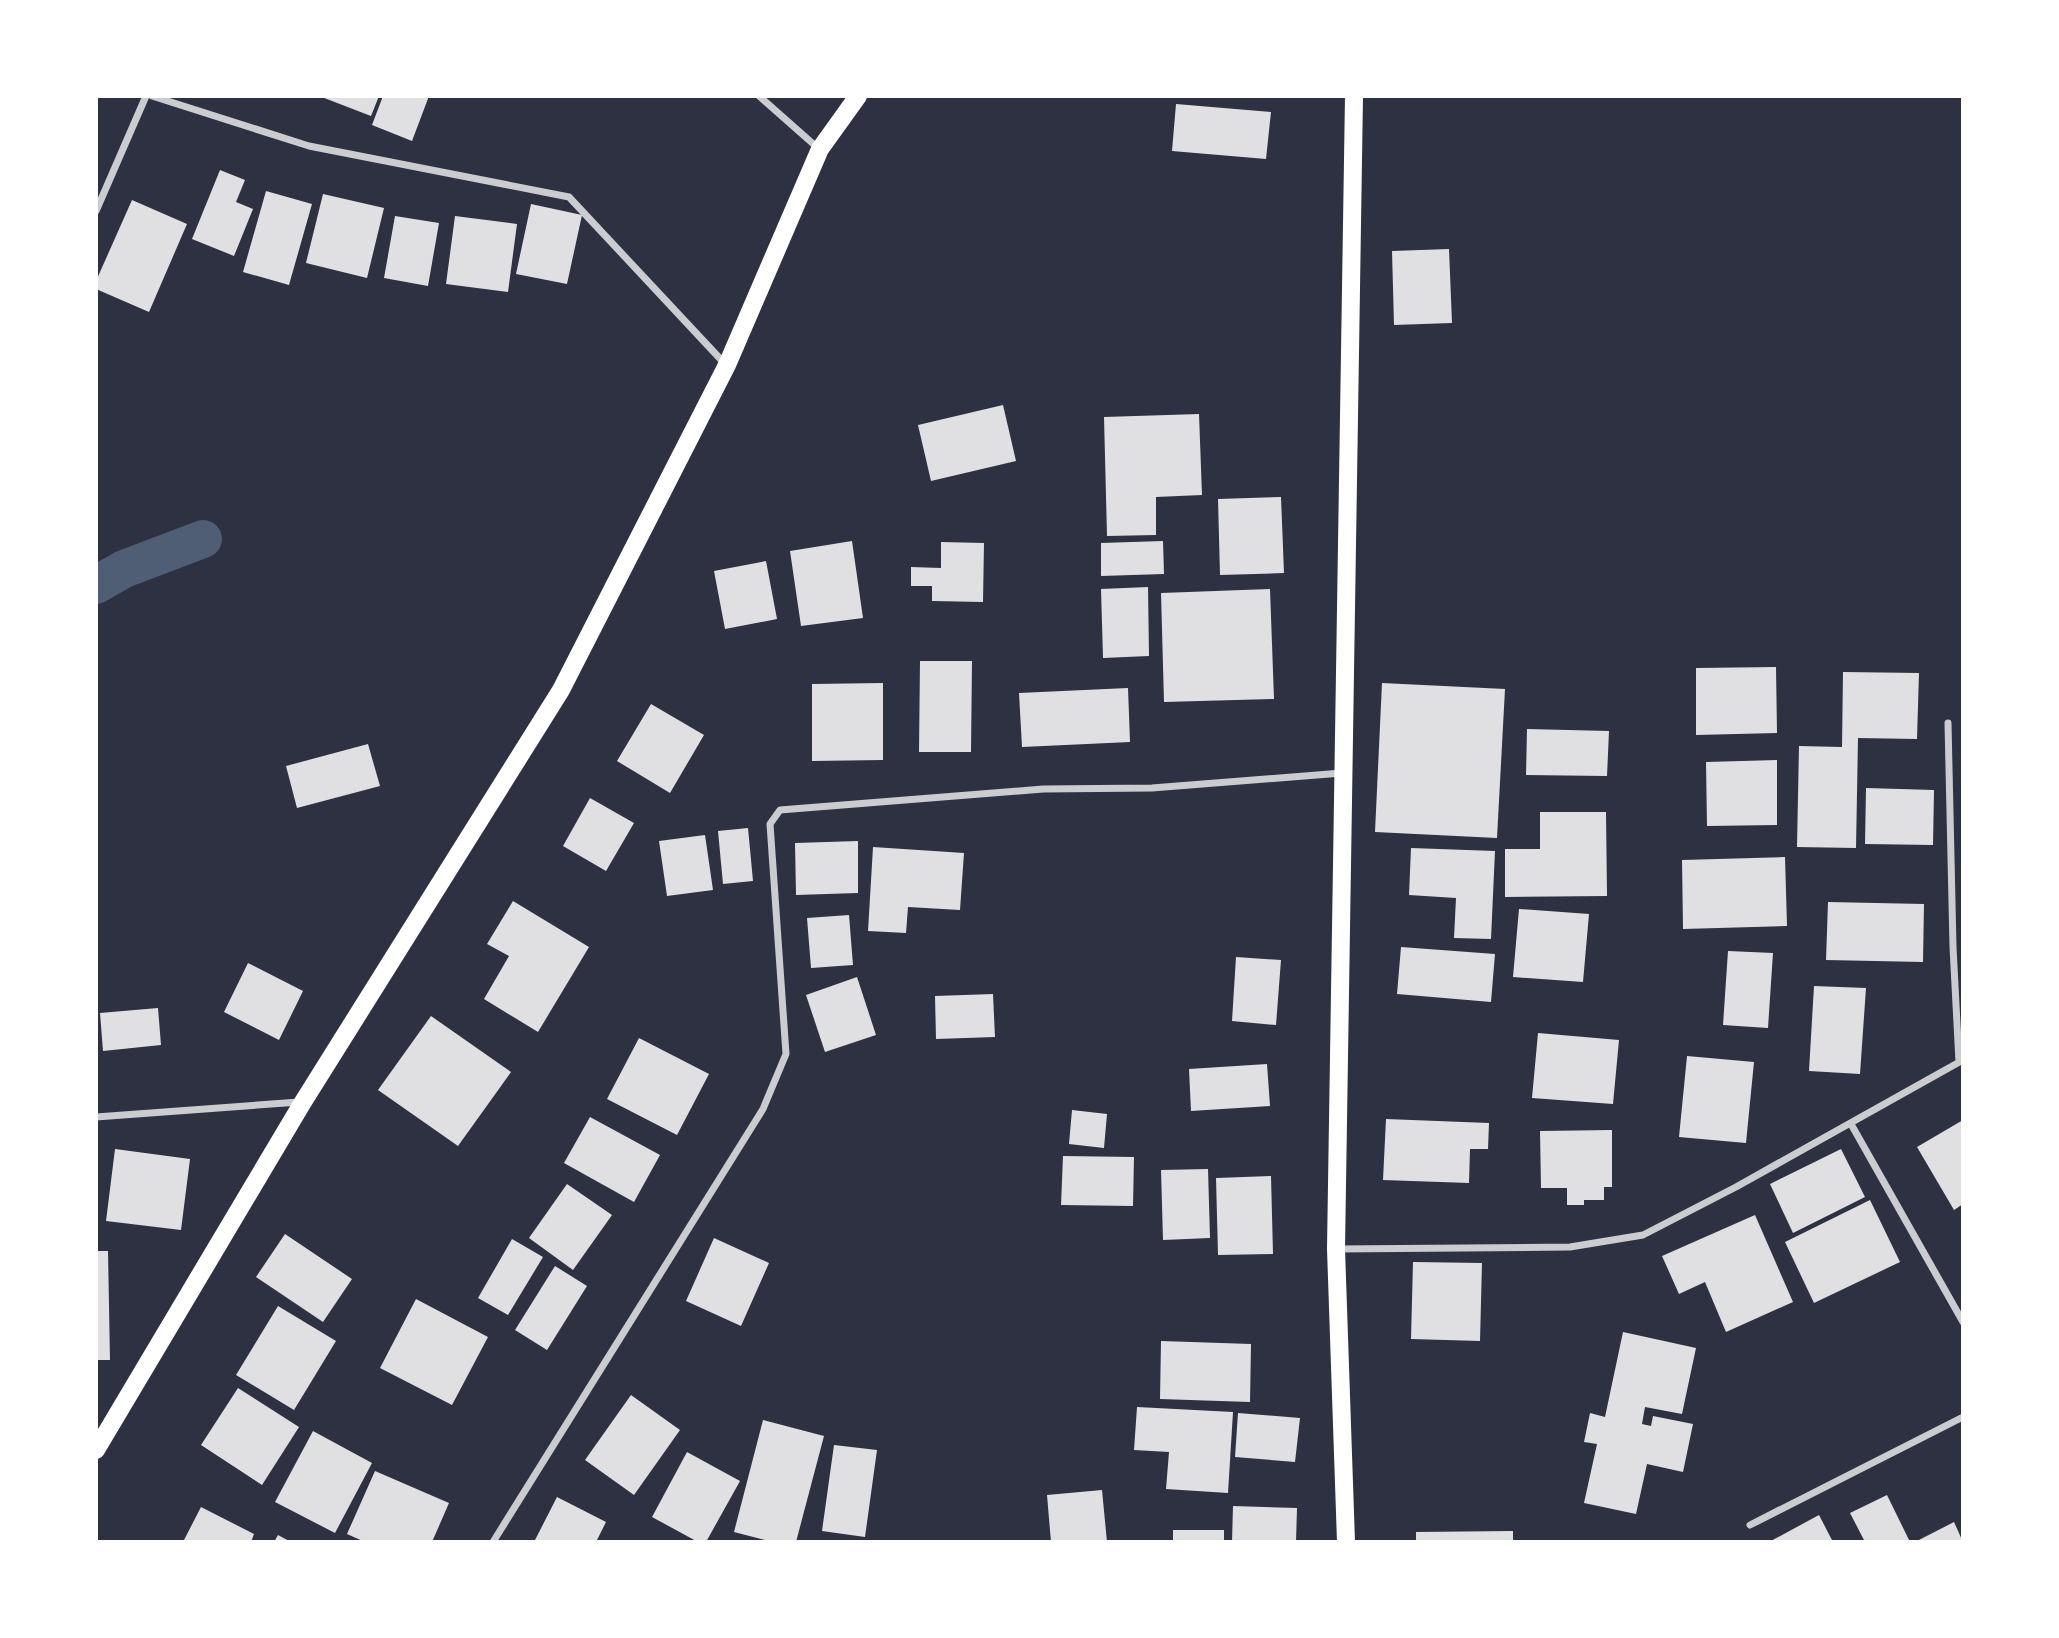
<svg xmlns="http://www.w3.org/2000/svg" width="2059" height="1638" viewBox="0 0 2059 1638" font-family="'Fira Sans Condensed',sans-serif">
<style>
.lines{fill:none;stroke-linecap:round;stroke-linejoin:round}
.canal{stroke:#4f5d75;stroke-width:38}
.building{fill:#e0e0e3}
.minor{stroke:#caccd0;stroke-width:7}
.primary{stroke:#fff;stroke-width:18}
</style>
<rect width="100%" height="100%" fill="#2d3142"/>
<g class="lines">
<path class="canal" d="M96,585L124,569L203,539"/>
</g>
<path class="building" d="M319,96H379L371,116Z
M383,96H429L412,141L372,125Z
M1176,104L1271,112L1266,159L1172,151Z
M220,170L245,180L236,202L253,209L234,256L192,239Z
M266,191L312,204L289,285L243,272Z
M323,194L384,208L367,278L306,263Z
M132,200L187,224L149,312L96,289V281Z
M531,204L582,215L567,284L516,274Z
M395,216L439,223L428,286L384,278Z
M455,216L517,224L508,292L446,284Z
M1449,249L1452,323L1394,325L1392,251Z
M1003,405L1016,461L931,481L918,425Z
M1199,414L1202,495L1156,497V535L1107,536L1104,417Z
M1281,497L1284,573L1220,575L1218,499Z
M852,541L863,618L801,626L790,551Z
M1163,541L1164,574L1101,576V543Z
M941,542L984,543L983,602L932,601V586H911V567L941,568Z
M766,561L777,619L725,629L714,571Z
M1148,587L1149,656L1103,658L1101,589Z
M1270,589L1274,699L1164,702L1161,593Z
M920,661H972L971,752H919Z
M1776,667L1777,733L1696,735V668Z
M1843,672L1919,673L1917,739L1858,738L1856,848L1797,847L1799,746L1842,747Z
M883,683V760L812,761V684Z
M1382,683L1505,689L1497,838L1375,832Z
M1128,688L1130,742L1022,747L1019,693Z
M651,704L704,735L670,793L617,761Z
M1527,729L1609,731L1607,776L1526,775Z
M368,744L380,786L297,808L286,766Z
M1777,760V825L1707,826L1706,762Z
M1866,788L1934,790L1933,845L1865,844Z
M590,798L634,823L606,871L563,846Z
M1540,812H1606L1607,896L1505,897V849H1540Z
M748,828L753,881L723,884L718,831Z
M705,835L713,890L667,896L659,841Z
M858,841V893L796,895L795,843Z
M873,847L964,853L960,910L908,907L906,933L868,931Z
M1411,848L1495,851L1491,939L1454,938L1456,898L1409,895Z
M1785,857L1787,926L1683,929L1682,860Z
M513,901L589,947L538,1032L484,999L509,956L487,944Z
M1828,902L1924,904L1923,962L1826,960Z
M1519,909L1589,914L1583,982L1513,977Z
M849,915L853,965L811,968L807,918Z
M1401,947L1495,954L1491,1002L1397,994Z
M1728,951L1773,953L1768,1028L1723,1025Z
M1236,957L1281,960L1276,1025L1232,1021Z
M248,963L303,991L279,1040L224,1012Z
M857,977L876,1035L825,1052L806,995Z
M1814,986L1866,988L1860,1074L1809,1071Z
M993,994L995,1037L936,1039L935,996Z
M158,1008L161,1045L103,1051L100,1013Z
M431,1016L511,1072L458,1146L378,1090Z
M1538,1033L1619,1040L1613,1104L1532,1098Z
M639,1038L709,1074L677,1135L607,1099Z
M1687,1056L1754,1062L1746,1143L1679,1137Z
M1267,1064L1270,1106L1191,1111L1189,1069Z
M1072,1110L1107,1114L1104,1148L1069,1144Z
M590,1117L660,1155L634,1202L564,1163Z
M1386,1119L1489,1123L1488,1149H1470L1469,1183L1383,1180Z
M1963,1120V1204L1954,1210L1917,1147Z
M1612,1130V1187H1604V1200H1584V1205H1567V1188H1541L1540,1131Z
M115,1149L190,1159L181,1230L106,1221Z
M1841,1149L1865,1197L1793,1233L1770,1184Z
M1063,1156L1134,1157L1133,1206L1061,1205Z
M1208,1169L1210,1238L1163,1240L1161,1170Z
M1271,1176L1273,1254L1218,1255L1216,1178Z
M567,1184L612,1215L573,1270L529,1238Z
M1870,1200L1900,1262L1814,1303L1785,1242Z
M1755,1215L1793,1302L1726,1332L1705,1282L1679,1294L1662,1256Z
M285,1234L352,1279L323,1322L256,1277Z
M714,1238L769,1263L741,1326L686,1301Z
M512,1239L543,1257L508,1315L478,1298Z
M96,1251H108L110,1360H96Z
M1413,1262L1482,1263L1480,1341L1411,1339Z
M555,1266L587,1286L547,1350L515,1330Z
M416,1299L488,1337L452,1405L380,1368Z
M278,1306L336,1341L294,1410L236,1375Z
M1623,1332L1696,1348L1682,1414L1645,1407L1642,1424L1651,1426L1653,1416L1693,1424L1683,1472L1647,1464L1636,1514L1584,1503L1597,1444L1584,1442L1590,1413L1605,1417Z
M1161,1341L1251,1344L1250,1402L1160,1399Z
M238,1388L299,1427L262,1485L201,1445Z
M631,1395L680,1430L634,1495L585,1460Z
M1137,1407L1233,1412L1228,1493L1166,1489L1169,1452L1134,1450Z
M1238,1413L1300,1418L1295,1462L1235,1457Z
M763,1420L824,1436L796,1542H773L734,1532Z
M313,1431L372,1463L335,1533L275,1502Z
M834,1445L877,1450L865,1537L822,1531Z
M687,1452L740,1481L706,1542H698L652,1517Z
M375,1471L449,1503L432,1542H365L347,1534Z
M1102,1490L1107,1542H1051L1047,1495Z
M1887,1495L1910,1542H1865L1850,1513Z
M557,1497L606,1522L596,1542H534Z
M1233,1506L1297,1508L1296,1542H1232Z
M201,1507L254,1534L251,1542H183Z
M1819,1515L1833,1542H1769Z
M1954,1522L1963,1542H1915Z
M1173,1530H1224V1542H1173Z
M1513,1531V1542H1416V1532Z
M278,1535L291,1542H274Z"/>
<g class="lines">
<path class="minor" d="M152,96L309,146L569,197L726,365
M759,96L819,149
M96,211L146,96
M1948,723L1953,947L1959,1062
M96,1117L299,1102
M1851,1124L1963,1322
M1337,1249L1570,1247L1643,1235L1736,1187L1963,1060
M1750,1525L1963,1417
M493,1542L763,1109L786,1054L770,824L780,810L1043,789L1152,788L1342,773"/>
<path class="primary" d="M96,1450L303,1102L561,690L727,365L820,149L858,96
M1346,1542L1336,1249L1354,96"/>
</g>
<rect width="2059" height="1638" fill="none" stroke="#ffffff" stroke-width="196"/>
</svg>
